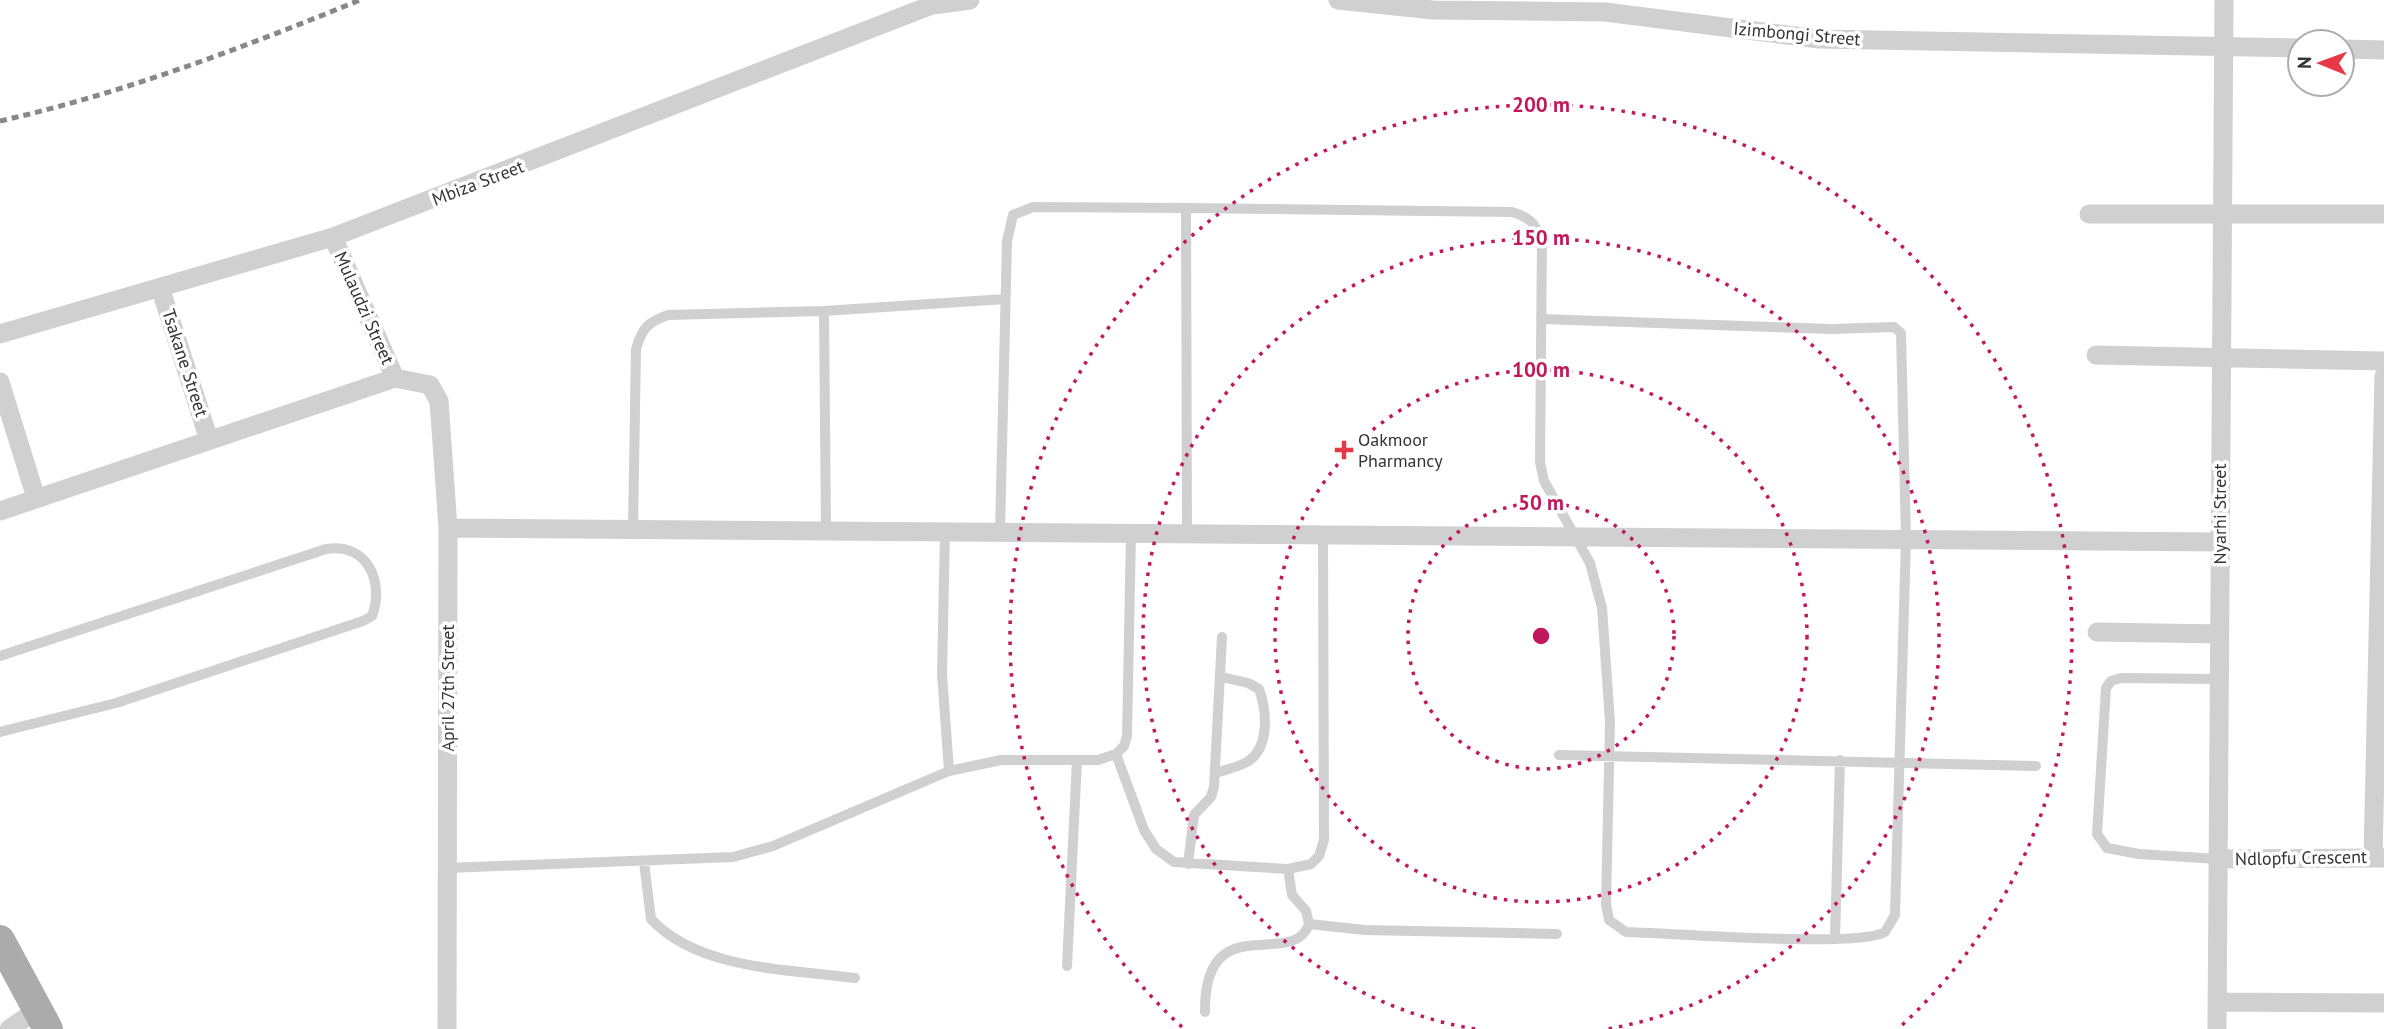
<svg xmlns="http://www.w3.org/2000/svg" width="2384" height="1029" viewBox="0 0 2384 1029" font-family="'PT Sans',sans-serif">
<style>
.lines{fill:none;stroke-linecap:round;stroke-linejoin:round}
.service{stroke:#d0d0d0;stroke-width:10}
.minor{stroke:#d0d0d0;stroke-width:19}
.primary{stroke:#ababab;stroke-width:30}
.rail{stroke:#888;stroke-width:5;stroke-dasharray:7 5;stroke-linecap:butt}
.ring{fill:none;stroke:#c2185b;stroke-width:3.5;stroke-dasharray:3.5 7}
.poi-dot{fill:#e63946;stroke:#fff;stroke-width:2.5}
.labels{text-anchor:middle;stroke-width:7;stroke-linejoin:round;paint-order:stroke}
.street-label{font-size:18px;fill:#333;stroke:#fff}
.poi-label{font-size:18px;fill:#333;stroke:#fff;text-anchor:start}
.centre{fill:#c2185b;stroke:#fff;stroke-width:3.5}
.ring-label{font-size:21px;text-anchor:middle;font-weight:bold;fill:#c2185b;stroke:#fff;stroke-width:7;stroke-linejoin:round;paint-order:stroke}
</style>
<rect width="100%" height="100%" fill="#fff"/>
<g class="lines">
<path class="service" d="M824,311L826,531
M633,529L636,349C642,328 648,322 668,315L824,311L1005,299
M945,532L942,674L949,771
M1000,532L1007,241L1013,215L1033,207L1186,208
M1187,533L1186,208L1512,212C1529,217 1535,223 1542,240L1540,462L1544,481L1590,563L1602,608L1610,722L1606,904L1609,920L1626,932C1671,933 1858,948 1885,932L1895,915L1906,539L1901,333L1894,327L1832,329L1541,319
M0,656L326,549C367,542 385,582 372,616L363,621L116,703L0,732
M1116,754L1144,830L1156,849L1174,862L1288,869L1311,864L1319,856L1324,840L1323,534
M1559,755L2036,766
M1215,773C1225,770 1238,767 1247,762C1270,748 1267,711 1259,689L1248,683L1222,677
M2218,859L2139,854L2107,848L2097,834L2106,688L2111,681L2121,678L2219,679
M644,862L651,919C698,970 789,969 855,978
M1188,864L1194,815L1211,797L1214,787L1222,637
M447,868L733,857L773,846L949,771L1001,760H1098L1116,754L1124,746L1127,736L1131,533
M1288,869L1292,895L1306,911L1309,924L1365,930L1557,934
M1835,939L1840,760
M1067,966L1077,760
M1205,1012C1204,905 1293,971 1309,924"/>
<path class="minor" d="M1338,0L1433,10L1605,12L1819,39L2300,48
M933,5L970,0
M2342,49L2384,50
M2089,214H2384
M333,237L395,378
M160,287L209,440
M0,334L333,237L945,0
M2096,355L2384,361
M0,382L36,498
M0,511L395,378L430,385L439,401L448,528L447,1029
M448,528L2220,542
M2097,632L2219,634
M2373,858L2384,376
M2218,859L2384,858
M2218,1002L2384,1003
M9,1029L37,1010
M2217,1029L2224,0"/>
<path class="primary" d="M0,940L48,1029"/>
<path class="rail" d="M0,121C124,93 242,48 360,0"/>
</g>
<g class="ring">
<circle cx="1541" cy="636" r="133"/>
<circle cx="1541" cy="636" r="266"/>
<path d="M1475 1029A398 398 0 1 1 1607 1029"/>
<path d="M1182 1027A531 531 0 1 1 1900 1027"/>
</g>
<path class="poi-dot" d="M1340.5 439.5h7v7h7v7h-7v7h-7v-7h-7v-7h7z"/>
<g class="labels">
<g class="street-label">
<text transform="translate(1797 34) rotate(5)" y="6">Izimbongi Street</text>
<text transform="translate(478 183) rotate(-21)" y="6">Mbiza Street</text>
<text transform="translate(364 308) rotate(66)" y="6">Mulaudzi Street</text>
<text transform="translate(185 363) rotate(72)" y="6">Tsakane Street</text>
<text transform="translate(2220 514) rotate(-90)" y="6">Nyarhi Street</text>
<text transform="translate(448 688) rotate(-90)" y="6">April 27th Street</text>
<text transform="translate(2301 858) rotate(-1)" y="6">Ndlopfu Crescent</text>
</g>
<g class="poi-label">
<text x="1358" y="446">Oakmoor<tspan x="1358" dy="21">Pharmancy</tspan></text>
</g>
</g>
<circle cx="1541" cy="636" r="10" class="centre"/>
<g class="ring-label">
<text x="1541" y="112">200 m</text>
<text x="1541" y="245">150 m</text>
<text x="1541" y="377">100 m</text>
<text x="1541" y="510">50 m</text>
</g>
<g transform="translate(2321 63) rotate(271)"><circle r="33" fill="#ffffff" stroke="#adadad" stroke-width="2"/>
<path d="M0-5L12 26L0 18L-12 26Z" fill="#e63946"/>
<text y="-10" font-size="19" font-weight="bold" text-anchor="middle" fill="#333333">N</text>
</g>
</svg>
